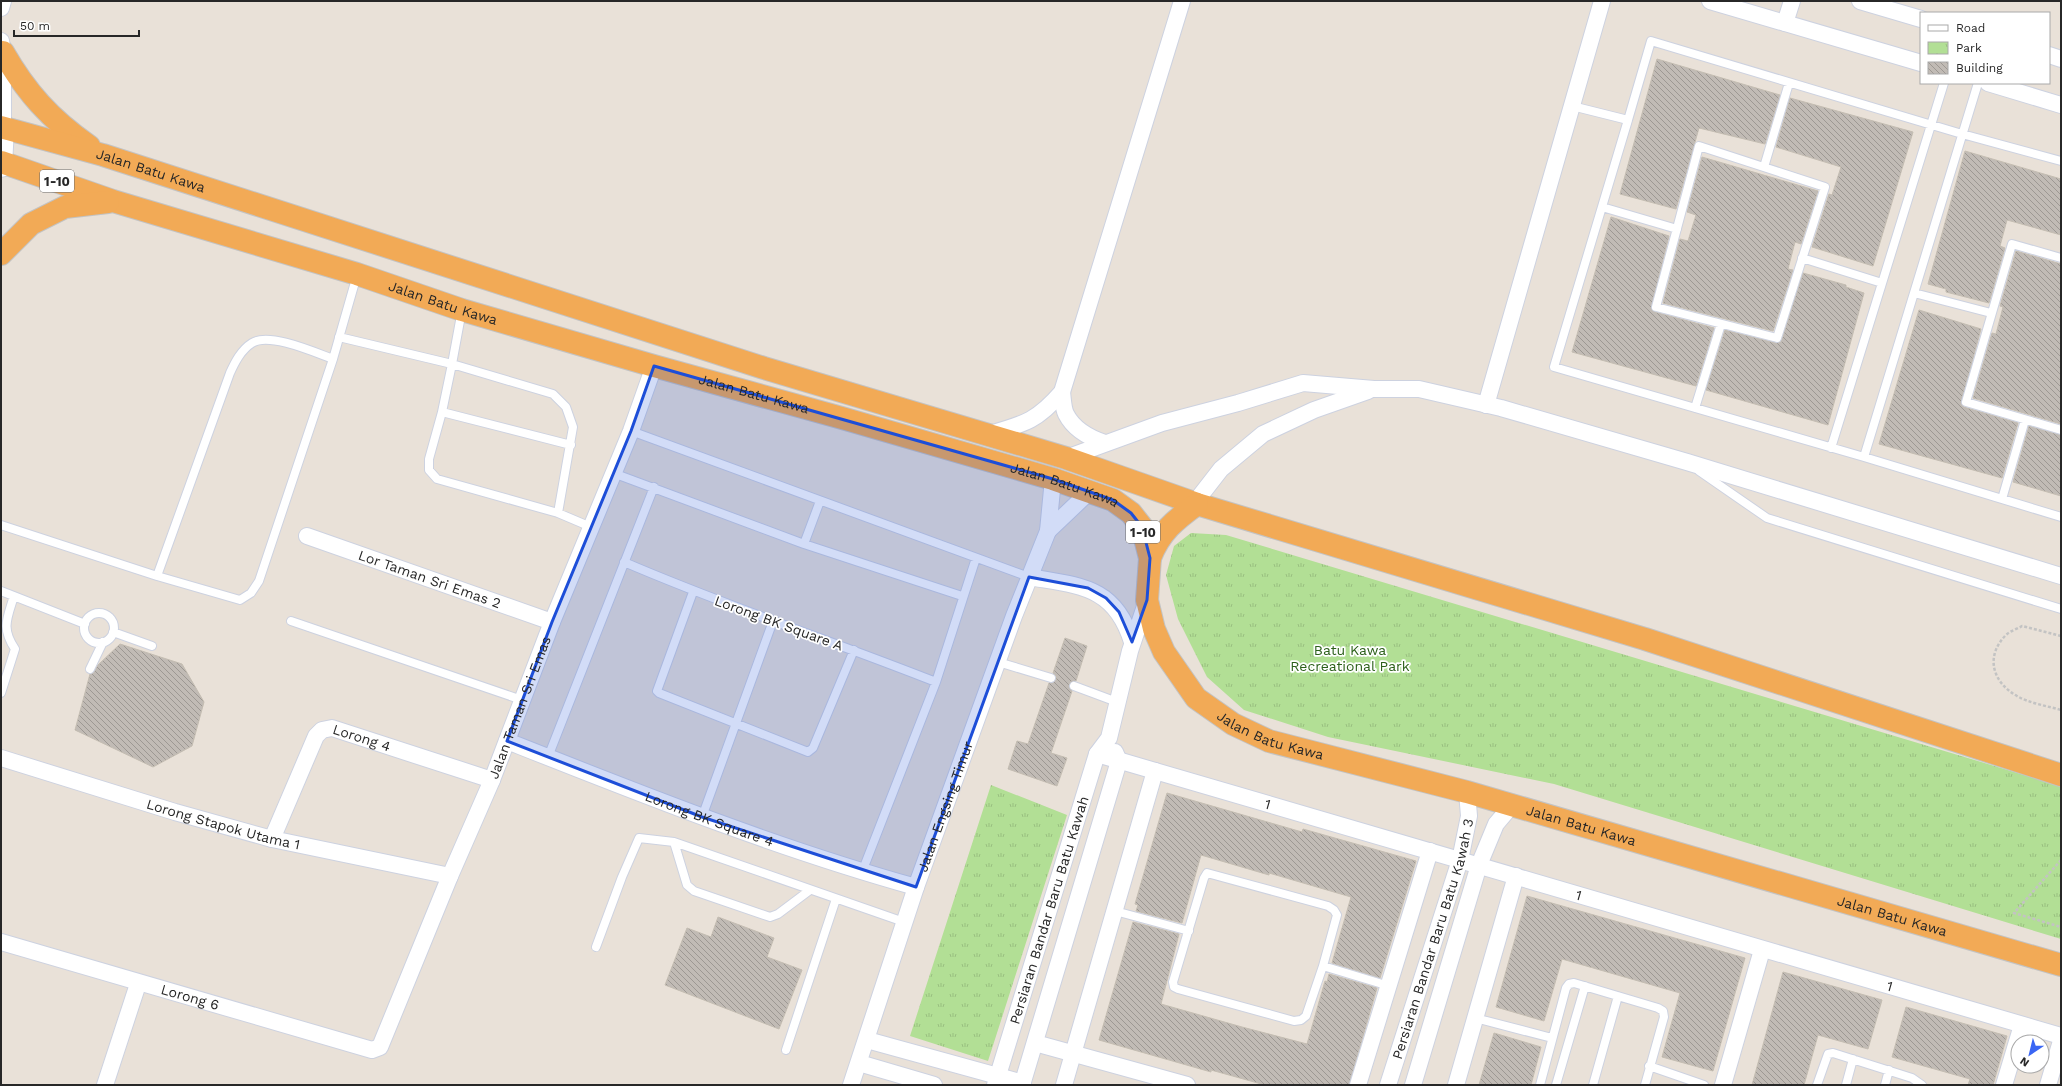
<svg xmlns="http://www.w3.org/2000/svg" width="2062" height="1086" viewBox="0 0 2062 1086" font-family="'Work Sans',sans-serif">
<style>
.park{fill:url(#park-tufts)}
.building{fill:url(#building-back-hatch);stroke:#c4bdb2}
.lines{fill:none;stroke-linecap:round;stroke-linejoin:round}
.service-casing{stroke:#cdd2e0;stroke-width:10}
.minor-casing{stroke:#cdd2e0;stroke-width:18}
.secondary-casing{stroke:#cdd2e0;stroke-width:24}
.trunk-casing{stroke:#c3c3c3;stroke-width:24}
.path{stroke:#c3c3c3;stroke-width:2.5;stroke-dasharray:3 2;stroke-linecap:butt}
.service{stroke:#fff;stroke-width:8}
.minor{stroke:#fff;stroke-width:16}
.secondary{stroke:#fff;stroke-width:22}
.trunk{stroke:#f2aa56;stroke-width:22}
.marked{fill:#1d4ed8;fill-opacity:0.2;stroke:#1d4ed8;stroke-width:3;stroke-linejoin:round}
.labels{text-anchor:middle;stroke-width:3.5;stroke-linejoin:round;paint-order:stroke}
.shield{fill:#fff;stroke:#686868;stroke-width:1}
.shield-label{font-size:13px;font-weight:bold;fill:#272727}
.street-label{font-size:14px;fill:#272727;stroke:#fff}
.park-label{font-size:14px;fill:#2c601a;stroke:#fff}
</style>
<defs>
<pattern id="park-tufts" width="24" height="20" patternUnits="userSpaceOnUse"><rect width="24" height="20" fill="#b2df95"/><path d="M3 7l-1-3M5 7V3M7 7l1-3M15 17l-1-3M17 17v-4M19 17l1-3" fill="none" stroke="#99bf80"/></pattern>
<pattern id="building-back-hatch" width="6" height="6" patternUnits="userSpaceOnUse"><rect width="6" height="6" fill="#c1bbb5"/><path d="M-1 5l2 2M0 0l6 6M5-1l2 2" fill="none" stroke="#9d9893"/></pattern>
</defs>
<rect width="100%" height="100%" fill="#e9e1d8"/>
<path class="park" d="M1191,533L1226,535L2061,786V939L1554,784L1328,737L1244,710L1207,677L1178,619L1166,575L1174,546Z
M991,785L1067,815L988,1061L910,1036Z"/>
<path class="building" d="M1657,59L1780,95L1765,144L1699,128L1676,209L1620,194Z
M1790,98L1913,132L1873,266L1812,247L1829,194L1832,195L1841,167L1776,147Z
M1965,151L2061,179V235L2007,220L2000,246L2005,248L1989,303L1946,292V289L1928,284Z
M1702,157L1818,191L1801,244L1795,242L1788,269L1793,270L1773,331L1663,303L1680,239L1688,241L1696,215L1687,212Z
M1611,217L1669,236L1651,308L1655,312L1714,328L1696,386L1572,352Z
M2016,251L2061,264V424L1973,398L1992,333L1996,334L2003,307L2000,306Z
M1803,273L1846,285V287L1864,293L1828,425L1706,390L1725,330L1776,343L1781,342Z
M1919,310L1981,329L1961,403L1964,407L2018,423L2002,478L1879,444Z
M2029,426L2061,435V496L2013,482Z
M1065,638L1087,646L1076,681L1071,682L1069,684L1072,691L1051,753L1067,758L1057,786L1008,769L1017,741L1028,744L1049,683L1056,680V676L1053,673Z
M120,644L182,664L204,702L192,746L153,767L75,730L90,674L93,673L98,665Z
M1167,793L1302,832L1303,829L1416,861L1380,978L1332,963L1351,897L1269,873V875L1201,855L1182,923L1136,911L1138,905L1135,904Z
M1527,896L1745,958L1713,1071L1662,1057L1680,993L1562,959L1544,1021L1496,1007Z
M718,917L774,938L767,957L802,970L779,1029L665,985L687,928L711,937Z
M1133,922L1179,934L1161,1004L1242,1027L1307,1044L1325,981L1327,982L1329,974L1377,988L1349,1085H1265L1211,1070V1072L1099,1040Z
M1783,972L1882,1000L1868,1049L1818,1035L1804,1085H1752Z
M1906,1007L2007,1036L1993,1085H1968L1970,1079L1892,1057Z
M1494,1033L1541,1047L1531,1085H1479Z"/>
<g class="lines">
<defs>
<path id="service" d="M1572,106L1628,120L1554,367L1864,457L2061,517
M1628,120L1651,41L1962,134L2061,161
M1699,146L1825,187L1777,338L1656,307Z
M1764,167L1789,83
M1602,207L1677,229
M1802,258L1882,283
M2061,258L2012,244L1966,402L2061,430
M1914,293L1991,313
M339,337L452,364L462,310
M333,359C314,352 269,332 252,343C241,350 235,362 230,373L157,576L240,600L251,593L259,581L333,359L357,275
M1695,408L1721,324
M442,412L429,459V470L437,479L558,513L591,527
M631,431L1029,577
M1831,448L1944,83
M1864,457L1978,83
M1699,471L1767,518L2061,609
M613,473L804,544L962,596
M2002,499L2025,420
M558,513L573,427L566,407L553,394L452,364L442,412L571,445
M1,525L157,576
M804,544L820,501
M624,562C726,606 832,641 936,682
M1,591L85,624
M693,592L657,691L659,693L808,752L813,748L854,650
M84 628a15 15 0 1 1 30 0a15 15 0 1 1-30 0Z
M291,621L522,700
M113,632L152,646
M998,662L1051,678
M90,669L103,642
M1074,686L1117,702
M1,693L15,649C1,628 7,619 14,596
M548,757L654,487
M702,817L773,621
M674,842L687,885L694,891L770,917L778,914L810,890
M862,872L936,682L976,558
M1207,873L1328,906L1334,910L1337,915L1323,966L1306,1016L1301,1020L1294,1021L1178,989L1174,987L1173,982L1204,878Z
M1115,911L1189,931
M596,947L622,877L639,838L674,842L904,922
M1323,966L1389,986
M1475,1018L1552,1038
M786,1050L836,899
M1649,1066L1704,1085
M1540,1085L1566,988L1569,984L1574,983L1658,1008L1663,1011L1664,1017L1645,1085
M1556,1085L1585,986
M1593,1085L1618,996
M1817,1085L1828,1054L1833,1053L1912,1078L1922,1085
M1846,1085L1853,1059
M1885,1085L1889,1070"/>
<g id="minor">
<path d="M1710,1L1921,63"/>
<path d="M1860,1L1921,19"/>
<path d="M1,8L3,1"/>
<path d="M1785,23L1792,1"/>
<path d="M1,41L3,52V127"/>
<path d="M2049,55L2061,59"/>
<path d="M1988,83L2061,105"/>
<path d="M1062,392C1063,399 1063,408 1066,414C1074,430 1090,438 1105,443"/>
<path d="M1486,405L1602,1"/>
<path d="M986,435C1024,424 1036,422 1062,392L1182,1"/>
<path d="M1066,458L1162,423L1238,403L1303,383L1374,389H1419L1501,408L1687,462L2061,576"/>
<path d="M1197,504L1200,496L1221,469L1263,434L1314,410L1368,391"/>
<path d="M1048,531L1089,492"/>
<path id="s1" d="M307,536L552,622"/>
<path d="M1029,577C1080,586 1115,586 1132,642"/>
<path id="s2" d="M507,741C641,794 776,848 916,887"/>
<path id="s3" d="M1097,754L2061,1036"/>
<path id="s4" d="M1,758L175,812L272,839L450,876"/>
<path id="s5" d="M272,839L316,736L322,730L332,728L492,780"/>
<path id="s6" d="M1,942L372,1050L380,1047L450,876L492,780L552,622L631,431L654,366"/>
<path d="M867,1040L1023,1083"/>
<path d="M1035,1043L1187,1085"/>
<path d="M859,1063L934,1085"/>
<path d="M105,1085L138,984"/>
<path id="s7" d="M851,1085L916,887L1014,616L1048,531L1053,479"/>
<path id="s8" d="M995,1085L1097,754L1109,738L1130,651L1147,600"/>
<path d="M1022,1085L1119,761L1115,752"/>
<path d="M1064,1085L1155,771"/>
<path d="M1358,1085L1430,851"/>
<path id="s9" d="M1388,1085L1460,860L1469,816L1467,792"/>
<path d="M1413,1085L1479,865L1496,824L1512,805"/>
<path d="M1456,1085L1516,876"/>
<path d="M1723,1085L1762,950"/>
<path d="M2004,1085L2022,1025"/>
<path d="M2048,1085L2061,1041"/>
</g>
<path id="secondary" d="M1,166L3,127"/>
<g id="trunk">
<path d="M3,52C26,92 50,119 89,146"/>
<path id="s10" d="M1,127L103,155L764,368L1066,458L1197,504L1645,639L2061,775"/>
<path id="s11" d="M1,162L113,201L357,274L462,310L654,366L842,418L1053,479L1113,500L1131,513L1142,527L1150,558L1147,600L1154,629L1164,652L1196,698L1233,724L1269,741L1467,792L2061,965"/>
<path d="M1,254L31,224L65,207L108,202"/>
<path d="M1150,558C1160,532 1175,520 1197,504"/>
</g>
</defs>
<use href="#service" class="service-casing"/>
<use href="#minor" class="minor-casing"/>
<use href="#secondary" class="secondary-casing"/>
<use href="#trunk" class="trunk-casing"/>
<path class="path" d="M2061,636L2022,626C2017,629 2010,631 2006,635C1985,656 1992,682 2017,696C2029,703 2047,706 2061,710
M2061,860L2014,913L2061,927"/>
<use href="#service" class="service"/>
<use href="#minor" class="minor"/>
<use href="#secondary" class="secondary"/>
<use href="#trunk" class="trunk"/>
</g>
<path class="marked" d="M654,366L1053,479L1113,500L1131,513L1142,527L1150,558L1147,600L1132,642L1119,612L1106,598L1088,588L1029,577L916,887L702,817L507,741L552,622L631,431Z"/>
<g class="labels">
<g class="shield">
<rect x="40" y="170" width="34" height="22" rx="3"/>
<rect x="1126" y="521" width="34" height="22" rx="3"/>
</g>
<g class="shield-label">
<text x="57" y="186">1-10</text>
<text x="1143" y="537">1-10</text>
</g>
<g class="street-label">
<text dy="5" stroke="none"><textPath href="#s10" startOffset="156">Jalan Batu Kawa</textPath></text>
<text dy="5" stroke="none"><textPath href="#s11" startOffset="464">Jalan Batu Kawa</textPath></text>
<text dy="5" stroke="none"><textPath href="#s11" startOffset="788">Jalan Batu Kawa</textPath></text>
<text dy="5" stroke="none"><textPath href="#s11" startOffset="1112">Jalan Batu Kawa</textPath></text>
<text dy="5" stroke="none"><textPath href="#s1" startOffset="130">Lor Taman Sri Emas 2</textPath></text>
<text transform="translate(779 623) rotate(20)" y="5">Lorong BK Square A</text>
<text dy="5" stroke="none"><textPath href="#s6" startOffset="762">Jalan Taman Sri Emas</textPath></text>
<text dy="5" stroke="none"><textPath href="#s11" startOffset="1472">Jalan Batu Kawa</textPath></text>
<text dy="5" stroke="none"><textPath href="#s5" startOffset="162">Lorong 4</textPath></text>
<text dy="5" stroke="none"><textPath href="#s3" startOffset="178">1</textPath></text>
<text dy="5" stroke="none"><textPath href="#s7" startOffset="294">Jalan Engsing Timur</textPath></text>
<text dy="5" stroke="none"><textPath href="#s2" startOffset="217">Lorong BK Square 4</textPath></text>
<text dy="5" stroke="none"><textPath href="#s4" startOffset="232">Lorong Stapok Utama 1</textPath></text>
<text dy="5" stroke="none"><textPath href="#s11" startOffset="1796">Jalan Batu Kawa</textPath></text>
<text dy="5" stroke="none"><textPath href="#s3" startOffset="502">1</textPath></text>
<text dy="5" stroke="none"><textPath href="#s8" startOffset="183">Persiaran Bandar Baru Batu Kawah</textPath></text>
<text dy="5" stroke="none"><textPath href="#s11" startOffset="2120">Jalan Batu Kawa</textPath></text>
<text dy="5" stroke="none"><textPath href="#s9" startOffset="153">Persiaran Bandar Baru Batu Kawah 3</textPath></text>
<text dy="5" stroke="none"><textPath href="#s3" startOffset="826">1</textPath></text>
<text dy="5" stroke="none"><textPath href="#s6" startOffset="197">Lorong 6</textPath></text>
</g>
<g class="park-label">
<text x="1350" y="655">Batu Kawa<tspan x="1350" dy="16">Recreational Park</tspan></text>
</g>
</g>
<rect width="2062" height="1086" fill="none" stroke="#272727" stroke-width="4"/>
<rect x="1920" y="12" width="130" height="72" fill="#ffffff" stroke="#a9a9a9"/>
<rect x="1928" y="25" width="20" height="6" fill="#ffffff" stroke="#a9a9a9"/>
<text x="1956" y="32" font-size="12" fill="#272727">Road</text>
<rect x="1928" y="42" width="20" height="12" fill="url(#park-tufts)" stroke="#a9a9a9"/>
<text x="1956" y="52" font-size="12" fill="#272727">Park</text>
<rect x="1928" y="62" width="20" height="12" fill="url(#building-back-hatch)" stroke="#a9a9a9"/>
<text x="1956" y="72" font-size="12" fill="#272727">Building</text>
<g transform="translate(2030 1054) rotate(215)"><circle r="19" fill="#ffffff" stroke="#a9a9a9"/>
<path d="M0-3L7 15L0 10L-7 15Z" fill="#3a66f4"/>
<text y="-6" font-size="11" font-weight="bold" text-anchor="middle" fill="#272727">N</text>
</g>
<path d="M14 30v6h125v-6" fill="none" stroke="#272727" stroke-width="2"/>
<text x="20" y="30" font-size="12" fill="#272727" stroke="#ffffff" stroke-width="3" paint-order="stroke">50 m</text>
</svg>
